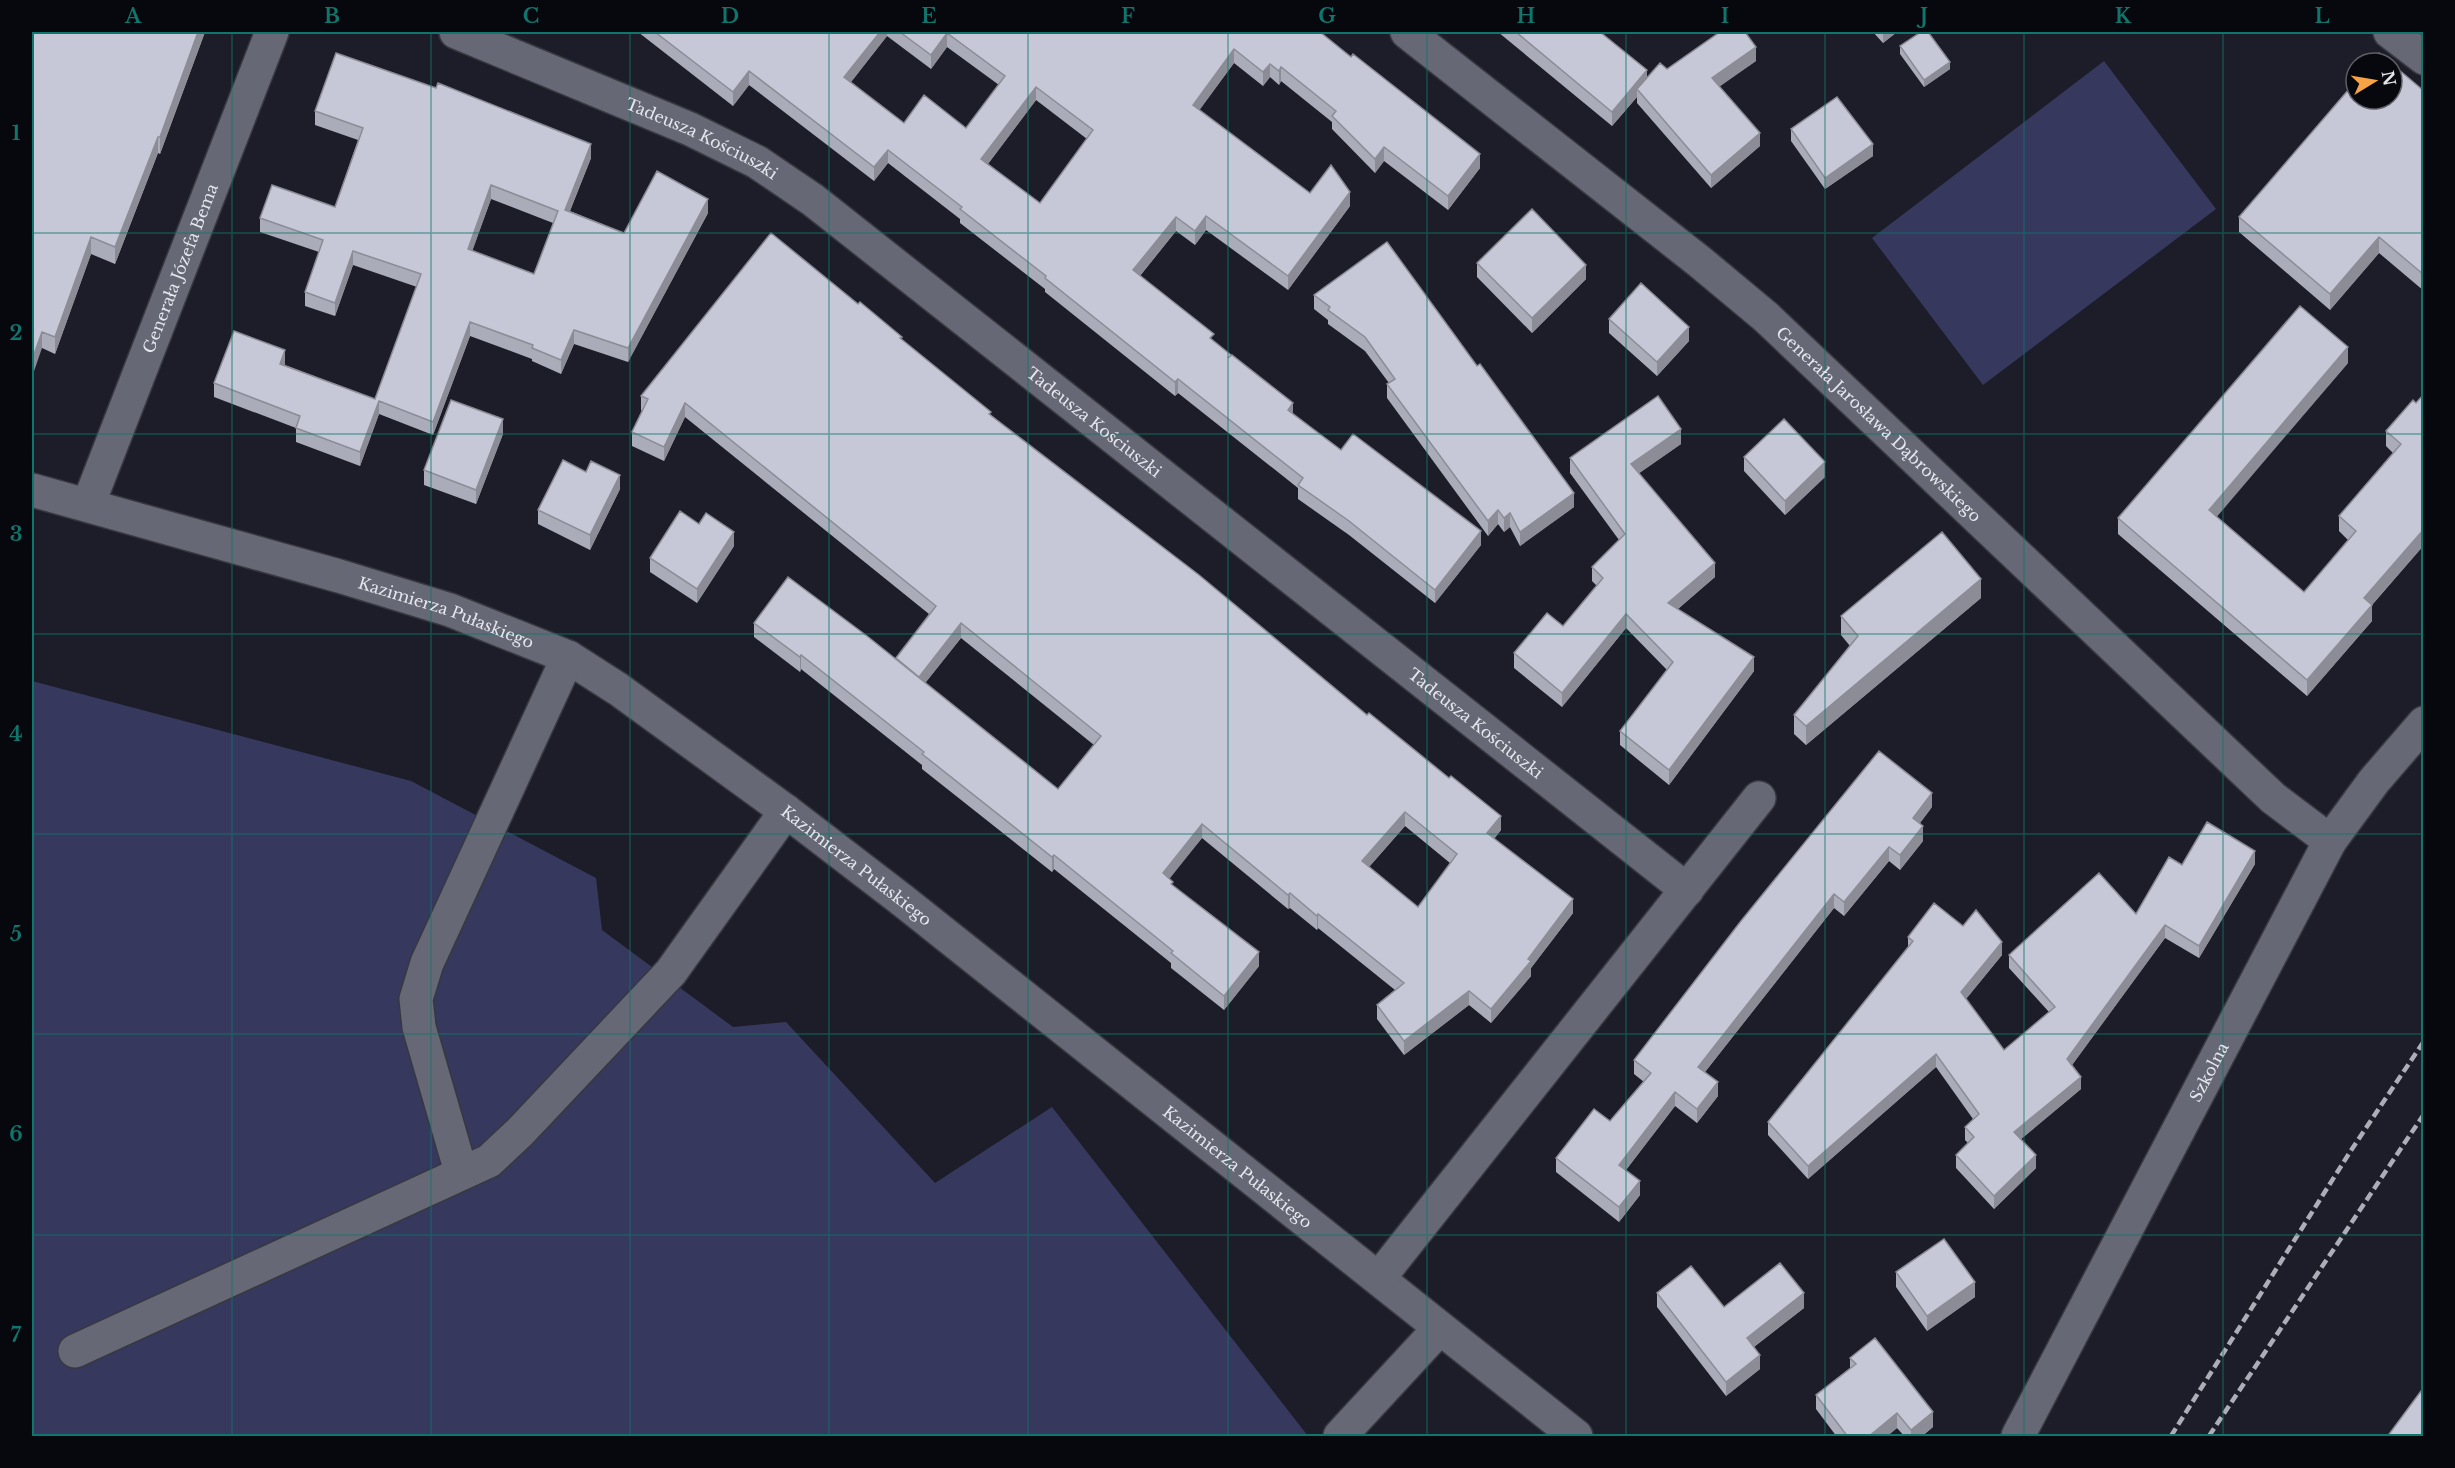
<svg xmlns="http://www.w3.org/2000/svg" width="2455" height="1468" viewBox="0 0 2455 1468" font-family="'Libre Baskerville',serif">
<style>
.green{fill:#36395d}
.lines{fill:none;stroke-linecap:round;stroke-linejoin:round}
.minor-casing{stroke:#383841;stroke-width:36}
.minor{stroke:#666875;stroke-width:33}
.rail{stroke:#acadb6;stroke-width:4.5;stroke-dasharray:9 4.5;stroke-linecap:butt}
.wall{fill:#aaacb9;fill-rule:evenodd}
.shaded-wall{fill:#8b8c96}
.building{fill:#c6c8d7;stroke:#8b8c96;stroke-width:1.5;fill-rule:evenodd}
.grid{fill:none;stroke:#0f766e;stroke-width:1.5;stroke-opacity:0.55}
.labels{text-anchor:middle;stroke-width:6;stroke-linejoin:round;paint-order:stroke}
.street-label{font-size:16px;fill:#e4e5ed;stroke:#07080d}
.neatline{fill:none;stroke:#0f766e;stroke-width:2}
.grid-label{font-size:20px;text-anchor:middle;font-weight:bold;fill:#0f766e}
</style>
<rect width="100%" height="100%" fill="#1c1d28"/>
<path class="green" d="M2104,61L2216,209L1983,385L1872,238Z
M32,681L411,781L596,878L602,930L733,1027L786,1022L935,1183L1052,1107L1308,1436H32Z"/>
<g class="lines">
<defs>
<g id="minor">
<path id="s1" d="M456,32L690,129L757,162L813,200L1687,890"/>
<path id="s2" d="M1407,32L1700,262L1766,317L2273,798L2330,841"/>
<path d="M2390,32L2424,58"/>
<path id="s3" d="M32,490L339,576L450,610L568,657L618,689L786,811L902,900L1576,1436"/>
<path id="s4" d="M88,505L272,32"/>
<path d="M461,1172L419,1027L416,999L427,963L568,657"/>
<path d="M1379,1278L1759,798"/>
<path d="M75,1351L489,1161L520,1132L671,972L786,811"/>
<path d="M1340,1436L1439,1329"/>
<path id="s5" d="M2018,1436L2330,841L2374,781L2424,723"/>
</g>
</defs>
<use href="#minor" class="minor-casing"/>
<use href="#minor" class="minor"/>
<path class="rail" d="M2171,1436L2350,1152L2424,1041
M2209,1436L2424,1114"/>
</g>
<path class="wall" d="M32,32H205L160,154L158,153L115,264L91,254L55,354L42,348Z
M638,32H1320L1480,168L1448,210L1384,161L1375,173L1332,129V122L1281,81L1279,85L1270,77L1263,86L1234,63L1199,110L1310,193L1350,206L1288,290L1206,230L1195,245L1176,231L1140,276L1231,356L1293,414L1341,450L1481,545L1435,603L1349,535L1298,499V488L1178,393L1175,396L1045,292V289L960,223V219L888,163L874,181L749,85L733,106ZM887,36L931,69L947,47L999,85L966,128L904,123L851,82ZM1036,100L1087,139L1040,203L988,164Z
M1498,32H1600L1647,78L1667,69L1756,61L1719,86L1760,146L1711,188L1637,103V97L1612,126Z
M1873,32H1897L1883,43Z
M1900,46L1950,69L1924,87L1900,54Z
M2424,91V291L2379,253L2330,310L2239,232V217Z
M315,111L591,158L570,211L624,233L708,213L628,362L574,344L561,374L532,361V359L470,336L433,435L379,414L360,466L296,442V428L214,397V383L285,364V365L375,399L417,287L353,265L335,316L305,306V292L319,252L260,232V218L335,207L358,140L315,125ZM491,199L553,223L534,274L472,251Z
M1791,129L1873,156L1825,189L1791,141Z
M1387,242L1574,507L1520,546L1510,527L1504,532L1498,524L1488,536L1387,398V384L1389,383L1365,351L1328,324V320L1314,309V295Z
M1477,263L1586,279L1532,333L1477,277Z
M1609,319L1689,341L1657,376L1609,333Z
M902,340L991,415L1501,830L1494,839L1573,913L1531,968V976L1491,1023L1469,1005L1404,1055L1377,1019V1005L1395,990L1318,928L1317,930L1290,908L1288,909L1202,838L1169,878L1173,886L1259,966L1224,1010L1171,968V963L1054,869L1052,872L922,769V765L801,669L800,672L754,637V623L896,659L929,614L685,417L664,461L632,446V432L642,411L641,410V396ZM961,638L1094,745L1058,789L925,683ZM1405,826L1450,863L1418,907L1369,867Z
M2348,363L2216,516L2304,592L2348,540L2339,531V516L2393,453L2386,446V431L2416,403L2424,394V545L2372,605V621L2307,696L2118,534V518Z
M503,434L476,504L424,485V470Z
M1681,444L1639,473L1715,577L1678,609L1754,671L1669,785L1620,745V731L1667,670L1626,628L1562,707L1514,668V653L1563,626L1597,586L1592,581V567L1619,540L1570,473V458Z
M1744,457L1825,477L1785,515L1744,471Z
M620,489L590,550L538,524V510Z
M734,546L697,603L650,572V558Z
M1981,598L1806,745L1794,734V715L1850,646L1841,635V616Z
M1932,807L1920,823L1923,841L1900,870L1889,861L1844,916L1834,908L1705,1072L1718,1096L1697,1123L1675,1106L1626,1170L1640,1195L1619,1222L1556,1172V1158L1610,1121L1644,1082L1634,1074V1060Z
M2255,864L2199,958L2165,938L2072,1065L2081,1089L2021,1139L2036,1168L1994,1209L1956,1168V1155L1968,1143L1965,1140V1127L1973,1119L1936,1067L1808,1179L1768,1135V1122L1908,948V937L1963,926L2002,955L1966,999L2004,1050L2049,1012L2009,968V955L2136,914L2182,865Z
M1896,1272L1975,1297L1927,1331L1896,1287Z
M1657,1293L1724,1307L1804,1308L1754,1347L1760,1369L1726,1396L1657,1307Z
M1850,1358L1933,1427L1921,1437H1905L1897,1428L1886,1437H1837L1816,1409V1395L1850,1368Z"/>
<path class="shaded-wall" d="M198,32H205L160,154V137Z
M880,32H887V36L844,91V77Z
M1883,32H1897L1883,43Z
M947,33V47L931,69V55Z
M1756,47V61L1712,92V78Z
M1234,49V63L1193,119V105Z
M1950,62V69L1924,87V80Z
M1270,64V77L1263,86V72Z
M1281,67V81L1279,85V71Z
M1647,70V85L1637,89V97L1612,126V112Z
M749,71V85L733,106V92Z
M1036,87V100L981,173V159Z
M1760,133V146L1711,188V175Z
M158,137V153L115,264V247Z
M591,144V158L565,223V210Z
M1873,144V156L1825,189V178Z
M1384,147V161L1375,173V159Z
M888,150V163L874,181V167Z
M1480,154V168L1448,210V196Z
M491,185V199L468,263V249Z
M1350,192V206L1288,290V276Z
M708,199V213L628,362V348Z
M1206,216V230L1195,245V231Z
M1176,217V231L1133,284V270Z
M91,237V254L55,354V337Z
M2379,237V253L2330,310V294Z
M353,251V265L335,316V303Z
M1586,265V279L1532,333V318Z
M470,322V336L433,435V422Z
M1689,327V341L1657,376V362Z
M574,330V344L561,374V360Z
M42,332V348L32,377V360Z
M2348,347V363L2209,526V510Z
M285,350V364L280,377V364Z
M1178,379V393L1175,396V382Z
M379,401V414L360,466V452Z
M685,403V417L664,461V447Z
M1293,403V417L1288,410Z
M503,419V434L476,504V490Z
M1681,429V444L1631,479V464Z
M1825,462V477L1785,515V501Z
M620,475V489L590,550V535Z
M1574,493V507L1520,546V532Z
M1498,510V524L1488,536V521Z
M1510,513V527L1504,532V518Z
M2424,529V545L2372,605V621L2307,696V680L2364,598Z
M1481,531V545L1435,603V590Z
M734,532V546L697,603V589Z
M1715,563V577L1668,617V603Z
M1981,579V598L1806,745V726Z
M1626,614V628L1562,707V693Z
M961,623V638L919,691V677Z
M801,655V669L800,672V657Z
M1754,657V671L1669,785V770Z
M1932,793V807L1913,832V818Z
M1405,812V826L1362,875V861Z
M1501,816V830L1487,847V833Z
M1202,824V838L1163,887V873Z
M1923,826V841L1900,870V855Z
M1889,847V861L1844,916V902Z
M2255,851V864L2199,958V946Z
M1054,855V869L1052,872V857Z
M1290,893V908L1288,909V895Z
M1834,894V908L1698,1081V1067Z
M1573,899V913L1531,968V976L1491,1023V1009Z
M1318,914V928L1317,930V916Z
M2165,925V938L2067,1072V1059Z
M2002,942V955L1961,1005V992Z
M1259,952V966L1224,1010V996Z
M1469,991V1005L1404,1055V1041Z
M1936,1054V1067L1808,1179V1166Z
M2081,1077V1089L2014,1145V1132Z
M1718,1082V1096L1697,1123V1109Z
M1675,1092V1106L1619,1179V1165Z
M2036,1155V1168L1994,1209V1196Z
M1640,1181V1195L1619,1222V1207Z
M1975,1282V1297L1927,1331V1316Z
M1804,1293V1308L1747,1352V1338Z
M1760,1355V1369L1726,1396V1382Z
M1933,1412V1427L1921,1437H1911V1430Z
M1897,1413V1428L1886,1437H1868Z"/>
<path class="building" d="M32,32H198L160,137H158L115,247L91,237L55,337L42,332L32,360Z
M655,32H880L844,77L904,123L924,95L966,128L1005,76L947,33L931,55L900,32H1320L1351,57L1353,54L1480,154L1448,196L1384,147L1375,159L1332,116L1336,111L1281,67L1279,71L1270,64L1263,72L1234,49L1193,105L1310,193L1331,165L1350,192L1288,276L1206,216L1195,231L1176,217L1133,270L1214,334L1210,338L1231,355L1228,358L1232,355L1293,403L1288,410L1341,450L1353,434L1481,531L1435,590L1349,521L1298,485L1303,478L1178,379L1175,382L1045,278L1046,276L960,209L962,207L888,150L874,167L749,71L733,92ZM1036,87L1093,130L1040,203L981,159Z
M1516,32H1600L1647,70L1612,112Z
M1720,32H1745L1756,47L1712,78L1760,133L1711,175L1637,89L1660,63L1667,69Z
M1921,32H1928L1950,62L1924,80L1900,46Z
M336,53L436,88L438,83L591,144L565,210L624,233L657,171L708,199L628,348L574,330L561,360L532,348L533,345L470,322L433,422L379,401L360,452L296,428L300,416L214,383L234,331L285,350L280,364L375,399L421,274L353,251L335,303L305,292L323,240L260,218L272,185L335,207L363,128L315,111ZM491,185L558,211L534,274L468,249Z
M2379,53L2391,63H2371Z
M2392,64L2424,91V275L2379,237L2330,294L2239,217L2356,81V99H2392Z
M1837,97L1873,144L1825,178L1791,129Z
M1532,209L1586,265L1532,318L1477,263Z
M771,233L858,304L860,302L902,337L900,338L991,412L989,414L1199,575L1367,715L1369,713L1449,778L1451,776L1501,816L1487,833L1573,899L1528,959L1531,961L1491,1009L1469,991L1404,1041L1377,1005L1404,983L1318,914L1317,916L1290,893L1288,895L1202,824L1163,873L1173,882L1171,884L1259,952L1224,996L1171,953L1173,951L1054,855L1052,857L922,754L924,752L801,655L800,657L754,623L788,577L867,636L1058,789L1101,736L961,623L919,677L896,658L936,606L685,403L664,447L632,432L648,399L641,396ZM1405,812L1457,854L1418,907L1362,861Z
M1387,242L1477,366L1480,364L1574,493L1520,532L1510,513L1504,518L1498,510L1488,521L1387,384L1395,379L1365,337L1328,310L1330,307L1314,295Z
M1641,283L1689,327L1657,362L1609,319Z
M2300,306L2348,347L2209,510L2304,592L2356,531L2339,516L2401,444L2386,431L2413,400L2416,403L2424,394V529L2364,598L2372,605L2307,680L2118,518Z
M1658,396L1681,429L1631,464L1715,563L1668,603L1754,657L1669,770L1620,731L1673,662L1626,614L1562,693L1514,653L1547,613L1563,626L1603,578L1592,567L1625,534L1570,458Z
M451,400L503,419L476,490L424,470Z
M1784,419L1825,462L1785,501L1744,457Z
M563,460L586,472L591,461L620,475L590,535L538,510Z
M680,511L699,524L706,513L734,532L697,589L650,558Z
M1942,532L1981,579L1806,726L1794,715L1858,636L1841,616Z
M1879,751L1932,793L1913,818L1923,826L1900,855L1889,847L1844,902L1834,894L1698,1067L1718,1082L1697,1109L1675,1092L1619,1165L1640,1181L1619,1207L1556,1158L1594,1109L1610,1121L1651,1073L1634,1060L1741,921Z
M2207,822L2255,851L2199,946L2165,925L2067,1059L2081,1077L2014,1132L2036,1155L1994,1196L1956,1155L1974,1137L1965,1127L1979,1114L1936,1054L1808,1166L1768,1122L1913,941L1908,937L1934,903L1963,926L1976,910L2002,942L1961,992L2004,1050L2055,1007L2009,955L2099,873L2136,914L2169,857L2182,865Z
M1944,1239L1975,1282L1927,1316L1896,1272Z
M1780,1263L1804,1293L1747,1338L1760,1355L1726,1382L1657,1293L1691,1266L1724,1307Z
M1875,1338L1933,1412L1911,1430L1897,1413L1868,1437H1848L1816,1395L1856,1364L1850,1358Z
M2424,1387V1437H2387Z"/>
<path class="grid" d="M232,32V1436M431,32V1436M630,32V1436M829,32V1436M1028,32V1436M1228,32V1436M1427,32V1436M1626,32V1436M1825,32V1436M2024,32V1436M2223,32V1436M32,233H2424M32,434H2424M32,634H2424M32,834H2424M32,1034H2424M32,1235H2424"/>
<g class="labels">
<g class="street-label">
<text dy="6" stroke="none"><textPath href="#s1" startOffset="268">Tadeusza Kościuszki</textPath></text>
<text dy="6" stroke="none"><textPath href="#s4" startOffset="254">Generała Józefa Bema</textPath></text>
<text dy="6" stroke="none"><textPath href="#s1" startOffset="754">Tadeusza Kościuszki</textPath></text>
<text dy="6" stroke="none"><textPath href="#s2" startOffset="614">Generała Jarosława Dąbrowskiego</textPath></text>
<text dy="6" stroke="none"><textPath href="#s3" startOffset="432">Kazimierza Pułaskiego</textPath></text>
<text dy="6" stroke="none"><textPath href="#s1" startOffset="1240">Tadeusza Kościuszki</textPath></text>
<text dy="6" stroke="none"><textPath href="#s3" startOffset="918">Kazimierza Pułaskiego</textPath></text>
<text dy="6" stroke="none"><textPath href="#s5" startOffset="411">Szkolna</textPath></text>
<text dy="6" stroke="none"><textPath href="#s3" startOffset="1404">Kazimierza Pułaskiego</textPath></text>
</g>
</g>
<rect width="2455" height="1468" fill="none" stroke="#07080d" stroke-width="66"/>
<g transform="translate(2374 81) rotate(79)"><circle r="28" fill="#07080d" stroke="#5f6067" stroke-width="1.5"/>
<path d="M0-4.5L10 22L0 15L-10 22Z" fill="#f5a345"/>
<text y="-9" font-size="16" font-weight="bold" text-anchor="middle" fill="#e4e5ed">N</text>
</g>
<rect x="33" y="33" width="2389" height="1402" class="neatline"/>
<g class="grid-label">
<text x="133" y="23">A</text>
<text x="332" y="23">B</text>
<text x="531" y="23">C</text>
<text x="730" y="23">D</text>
<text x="929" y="23">E</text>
<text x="1128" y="23">F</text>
<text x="1327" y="23">G</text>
<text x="1526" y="23">H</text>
<text x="1725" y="23">I</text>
<text x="1924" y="23">J</text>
<text x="2123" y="23">K</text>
<text x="2322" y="23">L</text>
<text x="16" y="140">1</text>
<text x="16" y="340">2</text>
<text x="16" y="541">3</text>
<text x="16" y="741">4</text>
<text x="16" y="941">5</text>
<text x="16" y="1141">6</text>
<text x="16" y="1342">7</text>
</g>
</svg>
